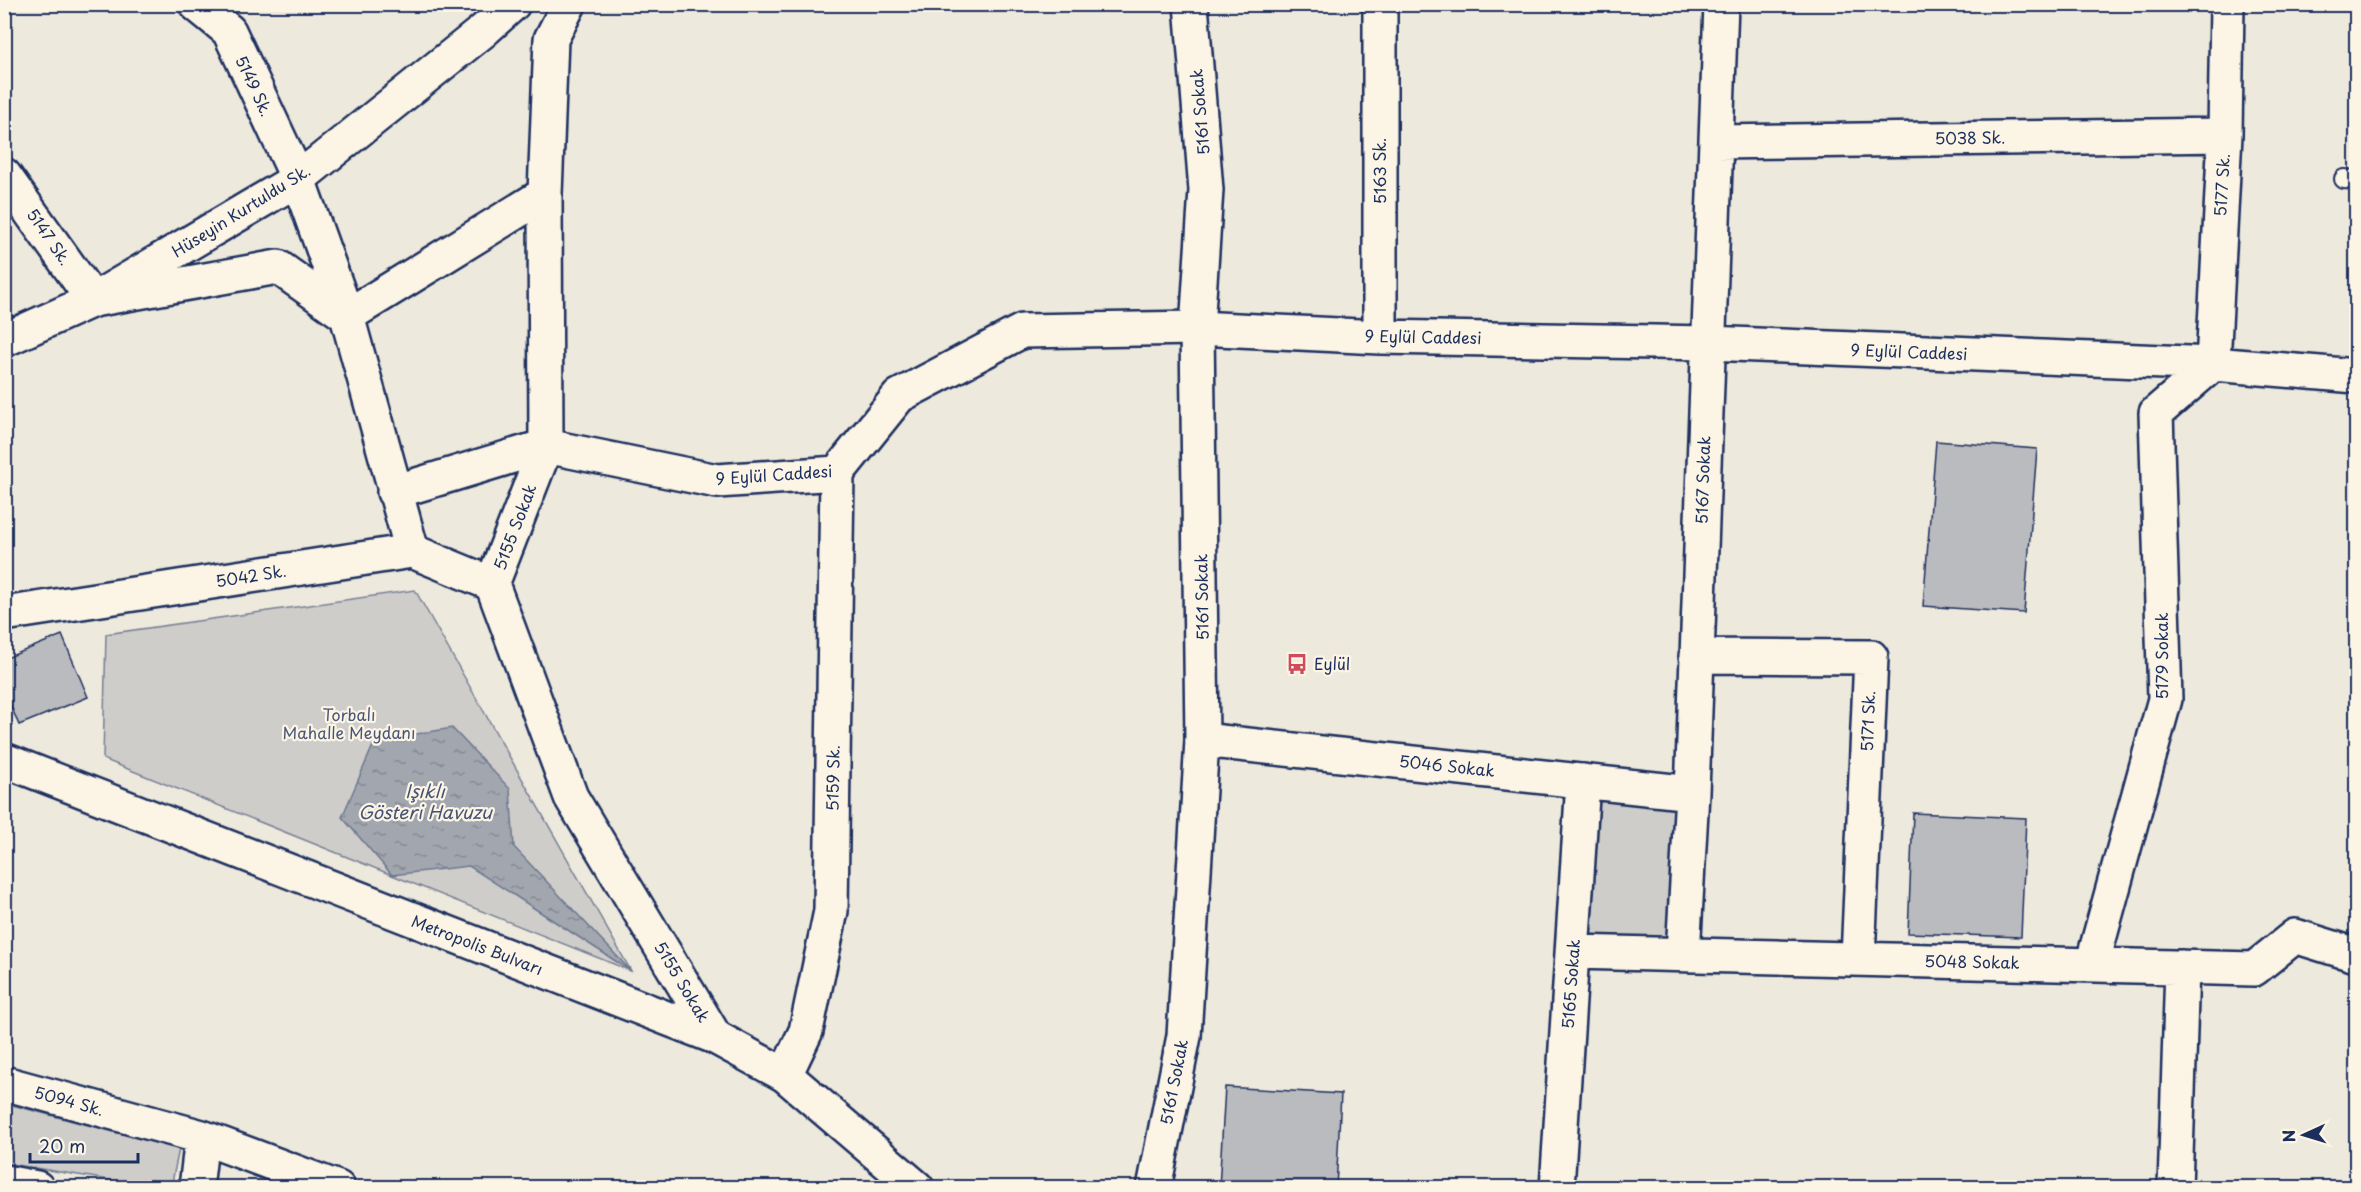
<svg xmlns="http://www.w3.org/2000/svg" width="2361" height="1192" viewBox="0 0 2361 1192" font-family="'Playpen Sans',sans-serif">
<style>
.park{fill:#cfcdca;stroke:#757e94;stroke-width:1.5}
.water{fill:url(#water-ripples);stroke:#6c778f;stroke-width:1.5}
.building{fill:#babbbe;stroke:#1b2f5e;stroke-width:1.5}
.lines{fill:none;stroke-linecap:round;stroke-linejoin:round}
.lane-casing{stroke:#1b2f5e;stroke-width:22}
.street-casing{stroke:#1b2f5e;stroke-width:38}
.secondary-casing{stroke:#1b2f5e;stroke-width:38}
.lane{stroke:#fcf5e5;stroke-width:18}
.street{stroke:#fcf5e5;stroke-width:33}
.secondary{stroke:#fcf5e5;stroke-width:33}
.labels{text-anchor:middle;stroke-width:4.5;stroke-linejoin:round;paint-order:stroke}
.street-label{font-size:16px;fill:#1b2f5e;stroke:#fcf5e5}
.poi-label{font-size:16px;fill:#1b2f5e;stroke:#fcf5e5;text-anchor:start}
.park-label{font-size:16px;fill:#485679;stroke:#fcf5e5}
.water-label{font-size:18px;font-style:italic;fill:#445376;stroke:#fcf5e5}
</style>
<defs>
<pattern id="water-ripples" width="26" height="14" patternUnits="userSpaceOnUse" patternTransform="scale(1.5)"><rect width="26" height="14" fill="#a2a7af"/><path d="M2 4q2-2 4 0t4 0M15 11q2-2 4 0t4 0" fill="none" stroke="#838892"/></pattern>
</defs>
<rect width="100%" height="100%" fill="#eee9dd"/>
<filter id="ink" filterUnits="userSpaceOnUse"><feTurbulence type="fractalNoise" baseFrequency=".0167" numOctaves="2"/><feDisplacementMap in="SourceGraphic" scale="12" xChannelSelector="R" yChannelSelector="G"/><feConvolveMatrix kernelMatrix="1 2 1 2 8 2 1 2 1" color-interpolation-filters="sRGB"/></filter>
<g filter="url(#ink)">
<path class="park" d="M415,590L631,971L103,759L106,634Z
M1583,781L1692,793L1683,954L1573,952Z
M4,1103L179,1149L171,1187H152L5,1163Z"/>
<path class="water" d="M452,728L510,789L514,847L631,971L469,866L392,875L342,817L375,741Z"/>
<path class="building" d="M1936,441L2037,449L2024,613L1923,606Z
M62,635L88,697L19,725L4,690V659Z
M1913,813L2026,818L2021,937L1908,933Z
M1225,1087L1341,1094L1336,1188H1219Z"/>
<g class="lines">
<defs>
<path id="lane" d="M2344,179L2356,180"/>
<path id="street" d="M196,4L229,31L298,179L347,316L412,551
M569,4L551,39L545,194L546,446L492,584L571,797L715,1037
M1380,4V337
M1716,142L2225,135
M4,175L93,300L278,267L347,316L545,194
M394,492L546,446L717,481L837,473L899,396L1022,331L1197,328L1380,337L1709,343L2213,364L2356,376
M4,614L412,551L492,584
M1696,656L1871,657L1858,959
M1202,740L1692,793
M1573,952L2254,969L2295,936L2356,955
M1683,954L1692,793L1721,4
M2092,965L2165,699L2156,413L2213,364L2225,135L2227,4
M785,1075L806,1031L831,911L837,473
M4,1083L202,1137L338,1188
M4,1182L37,1188
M196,1188L202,1137
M1557,1188L1583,781
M2175,1188L2182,967"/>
<path id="secondary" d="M4,340L93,300L298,179L483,31L513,4
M4,760L715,1037L785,1075L917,1188
M1154,1188L1184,1036L1202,740L1197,328L1206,190L1191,4"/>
</defs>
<use href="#lane" class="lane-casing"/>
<use href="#street" class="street-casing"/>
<use href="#secondary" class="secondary-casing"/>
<use href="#lane" class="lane"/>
<use href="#street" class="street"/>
<use href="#secondary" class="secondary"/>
</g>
</g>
<defs>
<symbol id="bus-bare" viewBox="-9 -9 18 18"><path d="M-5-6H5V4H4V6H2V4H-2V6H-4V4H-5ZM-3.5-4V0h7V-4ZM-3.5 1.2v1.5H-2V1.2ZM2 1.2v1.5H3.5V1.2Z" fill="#d1495b" stroke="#fcf5e5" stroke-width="2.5" paint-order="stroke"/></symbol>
</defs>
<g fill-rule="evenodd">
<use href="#bus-bare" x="1282" y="649" width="30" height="30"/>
</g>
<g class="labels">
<g class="street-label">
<text transform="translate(254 86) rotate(65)" y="6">5149 Sk.</text>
<text transform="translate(1200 112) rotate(-95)" y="6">5161 Sokak</text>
<text transform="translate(1970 138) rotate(-1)" y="6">5038 Sk.</text>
<text transform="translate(1380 171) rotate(-90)" y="6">5163 Sk.</text>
<text transform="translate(2222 185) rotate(-87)" y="6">5177 Sk.</text>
<text transform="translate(241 211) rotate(-32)" y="6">Hüseyin Kurtuldu Sk.</text>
<text transform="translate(49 237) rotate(55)" y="6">5147 Sk.</text>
<text transform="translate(1423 337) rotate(1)" y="6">9 Eylül Caddesi</text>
<text transform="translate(1909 352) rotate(2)" y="6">9 Eylül Caddesi</text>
<text transform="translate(774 475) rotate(-4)" y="6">9 Eylül Caddesi</text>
<text transform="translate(1703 480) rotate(-88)" y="6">5167 Sokak</text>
<text transform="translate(515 527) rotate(-69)" y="6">5155 Sokak</text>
<text transform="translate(251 576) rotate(-9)" y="6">5042 Sk.</text>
<text transform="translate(1202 597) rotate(-91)" y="6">5161 Sokak</text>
<text transform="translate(2162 656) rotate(-90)" y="6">5179 Sokak</text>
<text transform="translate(1868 721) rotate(-88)" y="6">5171 Sk.</text>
<text transform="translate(1447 766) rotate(6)" y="6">5046 Sokak</text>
<text transform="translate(833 778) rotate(-89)" y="6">5159 Sk.</text>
<text transform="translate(477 945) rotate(21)" y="6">Metropolis Bulvarı</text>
<text transform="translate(1972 962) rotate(1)" y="6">5048 Sokak</text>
<text transform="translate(682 982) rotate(59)" y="6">5155 Sokak</text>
<text transform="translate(1571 984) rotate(-86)" y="6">5165 Sokak</text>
<text transform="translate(1174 1082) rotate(-79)" y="6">5161 Sokak</text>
<text transform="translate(69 1101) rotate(15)" y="6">5094 Sk.</text>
</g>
<g class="poi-label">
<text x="1314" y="670">Eylül</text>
</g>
<g class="park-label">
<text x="349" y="721">Torbalı<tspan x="349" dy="18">Mahalle Meydanı</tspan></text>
</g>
<g class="water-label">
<text x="425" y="798">Işıklı<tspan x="425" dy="21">Gösteri Havuzu</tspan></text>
</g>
</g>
<rect width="2361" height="1192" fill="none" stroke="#fcf5e5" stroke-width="24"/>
<rect x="12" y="12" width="2337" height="1168" fill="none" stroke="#1b2f5e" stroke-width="2" filter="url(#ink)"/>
<g transform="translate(2304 1135) rotate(266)" stroke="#fcf5e5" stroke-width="4.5" paint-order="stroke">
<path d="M0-4.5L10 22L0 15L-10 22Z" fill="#1b2f5e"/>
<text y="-9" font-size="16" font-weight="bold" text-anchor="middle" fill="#1b2f5e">N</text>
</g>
<path d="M30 1153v9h108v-9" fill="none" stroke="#1b2f5e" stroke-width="3"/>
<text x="39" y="1153" font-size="18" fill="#1b2f5e" stroke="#fcf5e5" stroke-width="4.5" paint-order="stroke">20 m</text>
</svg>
